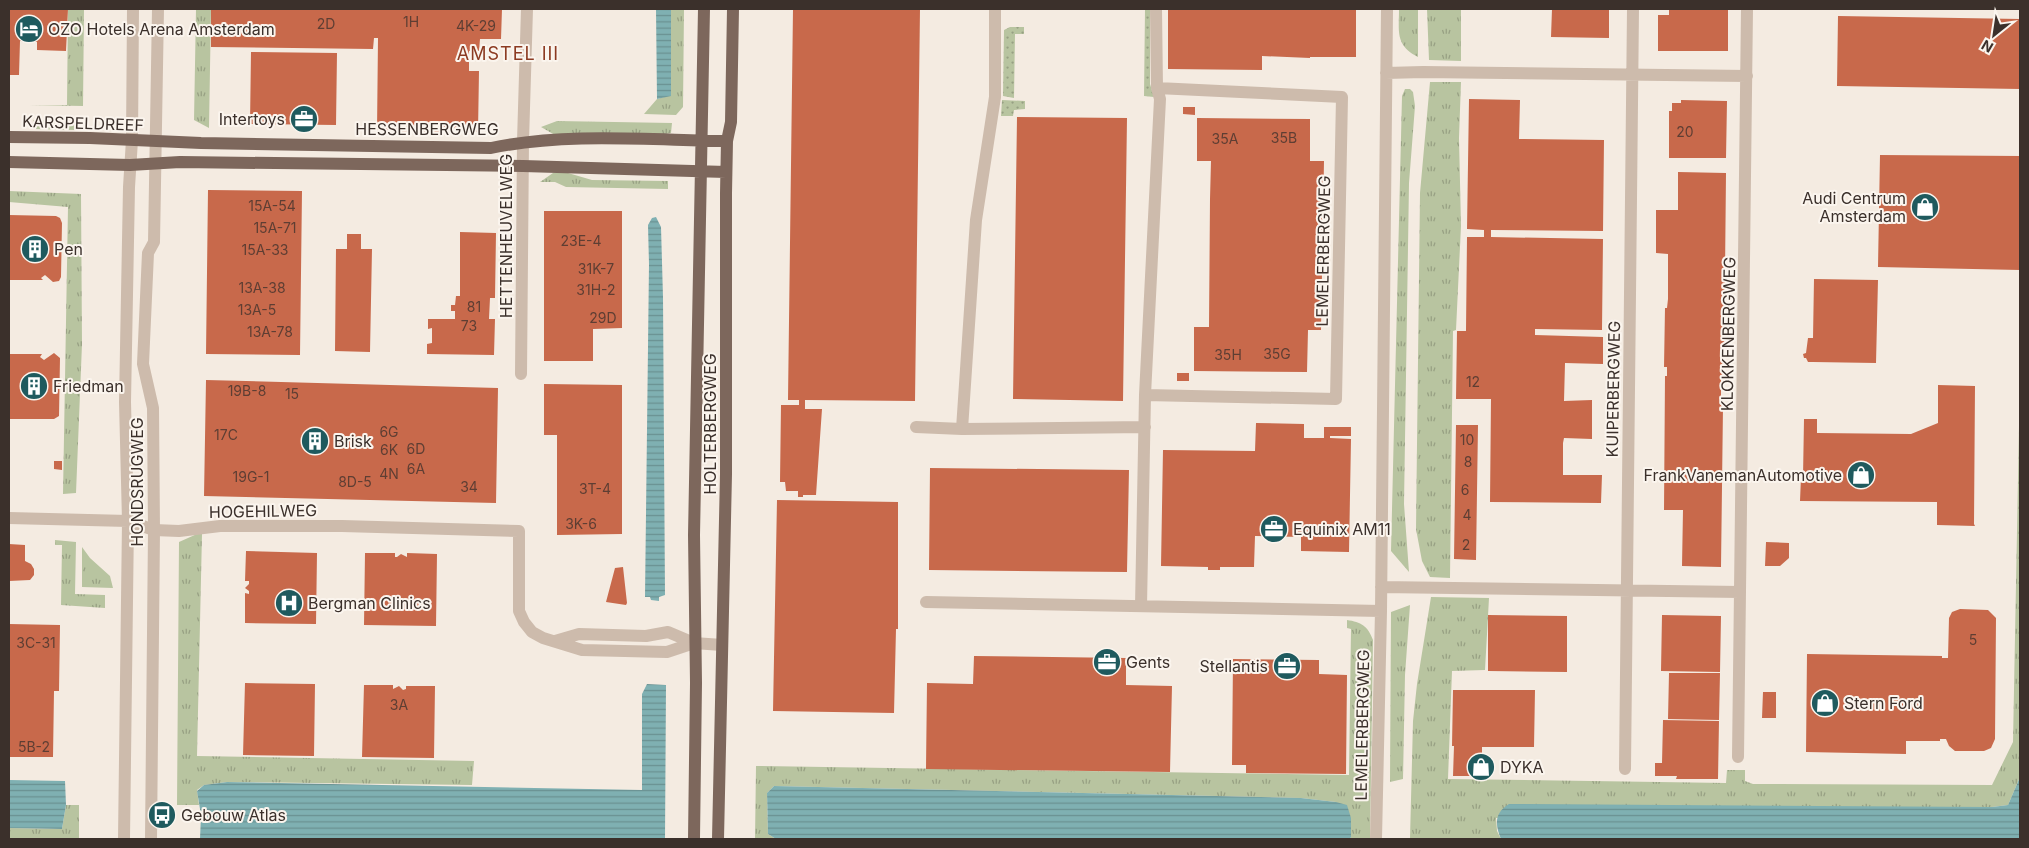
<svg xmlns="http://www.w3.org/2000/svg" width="2029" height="848" viewBox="0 0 2029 848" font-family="Inter,sans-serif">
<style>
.grass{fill:url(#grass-tufts)}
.garden{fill:url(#garden-dots)}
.water{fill:url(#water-rules)}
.building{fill:#c8694b}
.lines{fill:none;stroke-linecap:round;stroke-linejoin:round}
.minor{stroke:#cdbbac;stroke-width:12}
.major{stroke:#7d675c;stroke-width:12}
.labels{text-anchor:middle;stroke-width:4;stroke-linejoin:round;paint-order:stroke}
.number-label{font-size:14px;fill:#5e3e33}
.poi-label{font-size:16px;fill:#3b302b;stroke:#fbf5ee;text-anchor:start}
.street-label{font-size:16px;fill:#3b302b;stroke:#fbf5ee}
.neighbourhood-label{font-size:18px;letter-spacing:1px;fill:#8c3b22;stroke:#fbf5ee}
</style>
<defs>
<pattern id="grass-tufts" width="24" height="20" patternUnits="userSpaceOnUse" patternTransform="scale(1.25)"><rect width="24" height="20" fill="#b8c4a0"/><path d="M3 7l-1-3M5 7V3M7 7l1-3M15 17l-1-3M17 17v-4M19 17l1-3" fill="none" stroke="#97a083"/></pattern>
<pattern id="garden-dots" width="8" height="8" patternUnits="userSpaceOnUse" patternTransform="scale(1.25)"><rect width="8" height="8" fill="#b8c4a0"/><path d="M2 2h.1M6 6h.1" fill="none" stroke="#97a083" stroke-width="1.8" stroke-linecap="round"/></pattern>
<pattern id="water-rules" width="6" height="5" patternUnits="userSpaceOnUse" patternTransform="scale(1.25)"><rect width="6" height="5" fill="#7fb0b2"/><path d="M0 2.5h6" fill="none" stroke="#699091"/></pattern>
</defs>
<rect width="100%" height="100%" fill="#f4ebe1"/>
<path class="grass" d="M68,9H84L83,106L29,105H67Z
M196,9H211L209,128L194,120Z
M671,9H684L683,107L676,115L644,114L657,99L671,95Z
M1399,9H1418V57C1395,45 1399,32 1399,9Z
M1427,9H1461V61L1429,60Z
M1430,82H1461L1459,138L1461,226L1456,330L1453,331L1450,578L1430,577L1422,561L1416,529L1420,193Z
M1405,89H1410L1413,92L1415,106L1409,183L1404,504L1409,572L1391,551L1402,96Z
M33,120L75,121L76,130L35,129Z
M557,121L672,123L671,133L647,137L555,135L541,127Z
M553,173H568L592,180L668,181V189L566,187L555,182H540Z
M9,191L81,194L82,344L76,493L63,494L68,207L9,202Z
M2020,373V777L2008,805L1992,807H1851L1496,818L1497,831L1501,839H1410L1413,721L1417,684L1431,597L1489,598L1485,670L1452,671L1448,779L1726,783L1727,770H1745V781L1753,784L1992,785L2013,742Z
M197,534H202L197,756L474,761L472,785L227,782L204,785L197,790L199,805H177L179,542Z
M55,540L76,542L75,594L105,595V608L61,605L62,545H55Z
M82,547L90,558L110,576L113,588L82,587Z
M1410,605L1405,675L1403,779L1390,782L1391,612Z
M1347,620C1361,622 1368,626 1373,640L1370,839H1350L1351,837L1336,802L1301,798L774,786L767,793L768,834L776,839H755L756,766L1349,775L1351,629L1347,628Z
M66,805H79V838L9,839V828L62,829Z"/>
<path class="garden" d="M1145,9H1150V84L1154,97L1144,96Z
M1010,27H1024V34H1015L1014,98L1003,96L1004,30Z
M1002,100L1025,101V109L1014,110L1013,116H1001Z"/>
<path class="water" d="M656,9H671V96L657,99Z
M656,217L661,227L663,297L665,595L659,597V601L651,600L650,597H645L649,264L648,225L652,218Z
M647,684L666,685L665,839H200L201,815L197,791L204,785L227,782L642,790V694Z
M2020,777V839H1501C1495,825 1494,813 1509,804L1992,807L2008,805Z
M9,780L65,781L66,805L62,829L9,828Z
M774,786L1301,798L1336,802L1347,805L1351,818V837L1350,839H776L768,834L767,793Z"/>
<path class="building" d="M9,9H68L66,51L37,50V42L20,41L19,75H9Z
M211,9H502L501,39H480L479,51H469V71H479L478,132L377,131L378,38H374L373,49L211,47Z
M793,9H920L915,401L805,400V409H822L816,495H803V497H798V491H786L785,482H780L781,405H799V400H788Z
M1168,9H1356V57H1310V58L1262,56V70L1168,69Z
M1552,9H1609V38L1551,37Z
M1669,9H1728V51H1658V15H1669Z
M1838,16L2020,19V89L1837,86Z
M251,52L337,53L336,125L250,124Z
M1469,99L1520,100L1519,139L1604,140L1603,231L1491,230V237L1603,239L1602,330L1535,329V335L1603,337V364L1565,363L1564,401L1592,400V439L1564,438L1563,443V475H1602L1601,503L1490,502L1491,399H1456L1457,331H1466L1467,237H1484V230L1467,229Z
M1681,100L1727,101L1726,158H1669V111H1672V103H1681Z
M1183,107H1195V115L1183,114Z
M1017,117L1127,118L1123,401L1013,399Z
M1197,118L1310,119V161H1324L1321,330H1308L1307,372L1194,371V327H1209L1210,199L1211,161H1197Z
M1880,155L2020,156V270L1878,267Z
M1678,172L1726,173L1724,377H1721V405L1723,406L1721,567L1682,566L1683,510H1664L1665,376H1667V367H1664L1665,308H1667L1668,299V254L1656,253V210H1678Z
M208,190L302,191L300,355L206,354Z
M544,211H622V328L593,329V361H544Z
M9,215L56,216L60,218L62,223L61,277L59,281L53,282L45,275L41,278L43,280H9Z
M460,232L496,233L495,298H490L489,319H495L494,355L427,354V344L432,343V328L428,329V319H455V311H451V305H455L456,296H460Z
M347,234H361V249H372L370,352L335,351L336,249H347Z
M1814,279L1878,280L1876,363L1813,362H1808L1806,358H1804L1803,354L1806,353L1808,338H1813Z
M54,353L60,358L59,416L54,419H9V354H42L40,357L44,360Z
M1177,373H1189V381H1177Z
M206,380L498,388L496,503L204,496Z
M544,384L622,385V534L557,535V435H544Z
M1938,385L1975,386L1974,524L1975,526L1937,525V502L1800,501L1801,477H1803L1804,419H1817V433L1911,434L1938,423Z
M1256,423L1304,424V438H1324V427H1351V436H1330V438L1351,439L1349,552L1301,551V537L1255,536L1254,567H1220V570H1208V567L1161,566L1163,450L1255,451Z
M1456,425H1478L1476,560L1454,559Z
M54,461H62V470L54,469Z
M930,468L1129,470L1127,572L929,570Z
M777,500L898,502V629H896L894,713L773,711Z
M1766,542L1789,543V558L1780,566H1765Z
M9,544L25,545V561L31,564L34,569V575L30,580L9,581Z
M246,551L317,553L316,624L245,623V593L249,594V591L245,588L249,584V581H245Z
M365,553H395V557H397L401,554L407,557V553L437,554L436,626L364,625Z
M623,567L627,603L626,605L606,602L615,568Z
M1960,609L1988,610L1996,618L1995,739L1991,748L1984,751H1955L1949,746L1946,739H1940V741H1906V754L1806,752L1807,654L1942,656V658H1948L1949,618L1952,612Z
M1488,615L1567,616V672L1488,671Z
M1662,615L1721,616L1720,672L1661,671Z
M9,624L60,625L59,691H54L53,757H9Z
M974,656L1126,658V685L1172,686L1170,772L926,769L927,683L973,684Z
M1233,659L1319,660V674L1347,675L1346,774L1246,773V765H1232Z
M1669,673H1720L1719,720L1668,719Z
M245,683L315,684L314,756L243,755Z
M364,685H393V689L399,686L403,690L406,689V686H435L434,758L362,757Z
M1453,690H1535L1534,747H1482V756H1489V776H1453L1454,746H1452Z
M1763,692H1776V718H1762Z
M1663,720L1719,721L1718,779H1676L1677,776H1655V763H1662Z"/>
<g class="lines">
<path class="minor" d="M1386,73L1423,72L1747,76
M521,374L523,141L527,9
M1145,395L1336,399L1342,97L1157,88
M916,427L962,429L1145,427
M962,429L976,220L995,97V9
M9,518L128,521L154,530L179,531L220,526H342L519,531V611L524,622L532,632L543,638L582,650L667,652L694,643
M1381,587L1740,592
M926,602L1381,611
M1141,606L1145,395L1160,99L1157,88L1156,9
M555,641L579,634L646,636L668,632L694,643L722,645
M1738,757L1747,9
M1625,769L1633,9
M124,839L128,521L125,402L129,187L132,140L133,9
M151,839L154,530L153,408L143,364L148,253L154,242L158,9
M1376,839L1381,611L1387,9"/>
<path class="major" d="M9,137L90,138L201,143L491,148C566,132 650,140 727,141
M9,162L130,165L180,162L523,166L726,172
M694,839L696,683L694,535L704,9
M718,839L726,474V193L727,141L731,122L733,9"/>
</g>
<defs>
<symbol id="hotel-disc" viewBox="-11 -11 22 22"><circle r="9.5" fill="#1f5a5e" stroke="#fbf5ee"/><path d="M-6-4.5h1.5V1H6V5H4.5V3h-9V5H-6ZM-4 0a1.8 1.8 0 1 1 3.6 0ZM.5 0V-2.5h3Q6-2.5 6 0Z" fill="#fff"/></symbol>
<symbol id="office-disc" viewBox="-11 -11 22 22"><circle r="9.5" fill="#1f5a5e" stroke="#fbf5ee"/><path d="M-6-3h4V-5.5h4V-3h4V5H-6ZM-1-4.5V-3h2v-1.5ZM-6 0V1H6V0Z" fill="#fff"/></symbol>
<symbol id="shop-disc" viewBox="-11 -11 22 22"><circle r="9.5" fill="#1f5a5e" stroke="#fbf5ee"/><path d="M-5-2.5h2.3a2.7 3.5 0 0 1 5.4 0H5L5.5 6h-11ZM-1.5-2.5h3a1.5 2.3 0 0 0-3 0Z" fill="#fff"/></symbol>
<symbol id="building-disc" viewBox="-11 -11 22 22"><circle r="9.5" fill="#1f5a5e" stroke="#fbf5ee"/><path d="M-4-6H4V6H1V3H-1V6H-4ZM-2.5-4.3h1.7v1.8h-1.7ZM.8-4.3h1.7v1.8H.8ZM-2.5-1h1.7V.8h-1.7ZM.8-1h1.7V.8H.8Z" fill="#fff"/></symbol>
<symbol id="hospital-disc" viewBox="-11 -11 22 22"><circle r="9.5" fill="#1f5a5e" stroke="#fbf5ee"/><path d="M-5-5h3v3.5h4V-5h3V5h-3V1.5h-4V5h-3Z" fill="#fff"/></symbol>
<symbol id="bus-disc" viewBox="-11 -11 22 22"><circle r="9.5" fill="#1f5a5e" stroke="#fbf5ee"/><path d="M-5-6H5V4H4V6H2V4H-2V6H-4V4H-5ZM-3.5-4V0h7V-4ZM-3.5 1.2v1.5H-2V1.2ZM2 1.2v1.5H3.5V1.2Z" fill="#fff"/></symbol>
</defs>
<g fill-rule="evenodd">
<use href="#hotel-disc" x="13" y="13" width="32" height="32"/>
<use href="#office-disc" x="288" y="103" width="32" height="32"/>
<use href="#shop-disc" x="1909" y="191" width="32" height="32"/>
<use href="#building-disc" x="19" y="233" width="32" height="32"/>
<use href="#building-disc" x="18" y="370" width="32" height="32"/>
<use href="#building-disc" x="299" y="425" width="32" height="32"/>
<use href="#shop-disc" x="1845" y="459" width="32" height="32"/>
<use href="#office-disc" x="1258" y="513" width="32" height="32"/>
<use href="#hospital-disc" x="273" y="587" width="32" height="32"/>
<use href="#office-disc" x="1091" y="646" width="32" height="32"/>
<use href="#office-disc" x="1271" y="650" width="32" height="32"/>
<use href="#shop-disc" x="1809" y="687" width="32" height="32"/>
<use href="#shop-disc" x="1465" y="751" width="32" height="32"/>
<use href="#bus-disc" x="146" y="799" width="32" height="32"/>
</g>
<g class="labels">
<g class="number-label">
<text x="411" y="27">1H</text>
<text x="326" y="29">2D</text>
<text x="476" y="31">4K-29</text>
<text x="1685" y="137">20</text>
<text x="1284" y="143">35B</text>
<text x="1225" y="144">35A</text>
<text x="272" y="211">15A-54</text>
<text x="275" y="233">15A-71</text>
<text x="581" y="246">23E-4</text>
<text x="265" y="255">15A-33</text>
<text x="596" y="274">31K-7</text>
<text x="262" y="293">13A-38</text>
<text x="596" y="295">31H-2</text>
<text x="474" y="312">81</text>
<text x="257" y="315">13A-5</text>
<text x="603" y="323">29D</text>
<text x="469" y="331">73</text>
<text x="270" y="337">13A-78</text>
<text x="1277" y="359">35G</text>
<text x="1228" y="360">35H</text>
<text x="1473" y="387">12</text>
<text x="247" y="396">19B-8</text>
<text x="292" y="399">15</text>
<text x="389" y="437">6G</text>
<text x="226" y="440">17C</text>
<text x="1467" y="445">10</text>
<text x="416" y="454">6D</text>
<text x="389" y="455">6K</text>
<text x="1468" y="467">8</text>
<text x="416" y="474">6A</text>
<text x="389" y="479">4N</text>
<text x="251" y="482">19G-1</text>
<text x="355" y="487">8D-5</text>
<text x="469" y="492">34</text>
<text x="595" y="494">3T-4</text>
<text x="1465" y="495">6</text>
<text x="1467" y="520">4</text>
<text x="581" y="529">3K-6</text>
<text x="1466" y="550">2</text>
<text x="1973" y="645">5</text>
<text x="36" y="648">3C-31</text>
<text x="399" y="710">3A</text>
<text x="34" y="752">5B-2</text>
</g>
<g class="poi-label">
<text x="48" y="35">OZO Hotels Arena Amsterdam</text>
<text x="285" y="125" text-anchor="end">Intertoys</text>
<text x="1906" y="204" text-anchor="end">Audi Centrum<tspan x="1906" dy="18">Amsterdam</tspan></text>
<text x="54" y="255">Pen</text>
<text x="53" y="392">Friedman</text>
<text x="334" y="447">Brisk</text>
<text x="1842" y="481" text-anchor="end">FrankVanemanAutomotive</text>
<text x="1293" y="535">Equinix AM11</text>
<text x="308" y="609">Bergman Clinics</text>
<text x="1126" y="668">Gents</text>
<text x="1268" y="672" text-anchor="end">Stellantis</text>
<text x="1844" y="709">Stern Ford</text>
<text x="1500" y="773">DYKA</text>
<text x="181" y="821">Gebouw Atlas</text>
</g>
<g class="street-label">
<text transform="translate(83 123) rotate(2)" y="6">KARSPELDREEF</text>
<text x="427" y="135">HESSENBERGWEG</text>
<text transform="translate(506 236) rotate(-90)" y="6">HETTENHEUVELWEG</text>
<text transform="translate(1323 251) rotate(-89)" y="6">LEMELERBERGWEG</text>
<text transform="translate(1728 334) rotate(-89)" y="6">KLOKKENBERGWEG</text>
<text transform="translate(1613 389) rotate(-89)" y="6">KUIPERBERGWEG</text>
<text transform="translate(710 424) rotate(-90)" y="6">HOLTERBERGWEG</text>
<text transform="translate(137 482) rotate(-90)" y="6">HONDSRUGWEG</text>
<text transform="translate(263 511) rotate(-1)" y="6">HOGEHILWEG</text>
<text transform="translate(1362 725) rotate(-89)" y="6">LEMELERBERGWEG</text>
</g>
<g class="neighbourhood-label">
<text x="508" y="60">AMSTEL III</text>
</g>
</g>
<rect width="2029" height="848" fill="none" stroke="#3b302b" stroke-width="20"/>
<g transform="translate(1994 35) rotate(210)" stroke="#fbf5ee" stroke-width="4" paint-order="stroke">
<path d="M0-4L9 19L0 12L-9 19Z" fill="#3b302b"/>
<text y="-8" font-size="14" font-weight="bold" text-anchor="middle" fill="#3b302b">N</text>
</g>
</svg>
